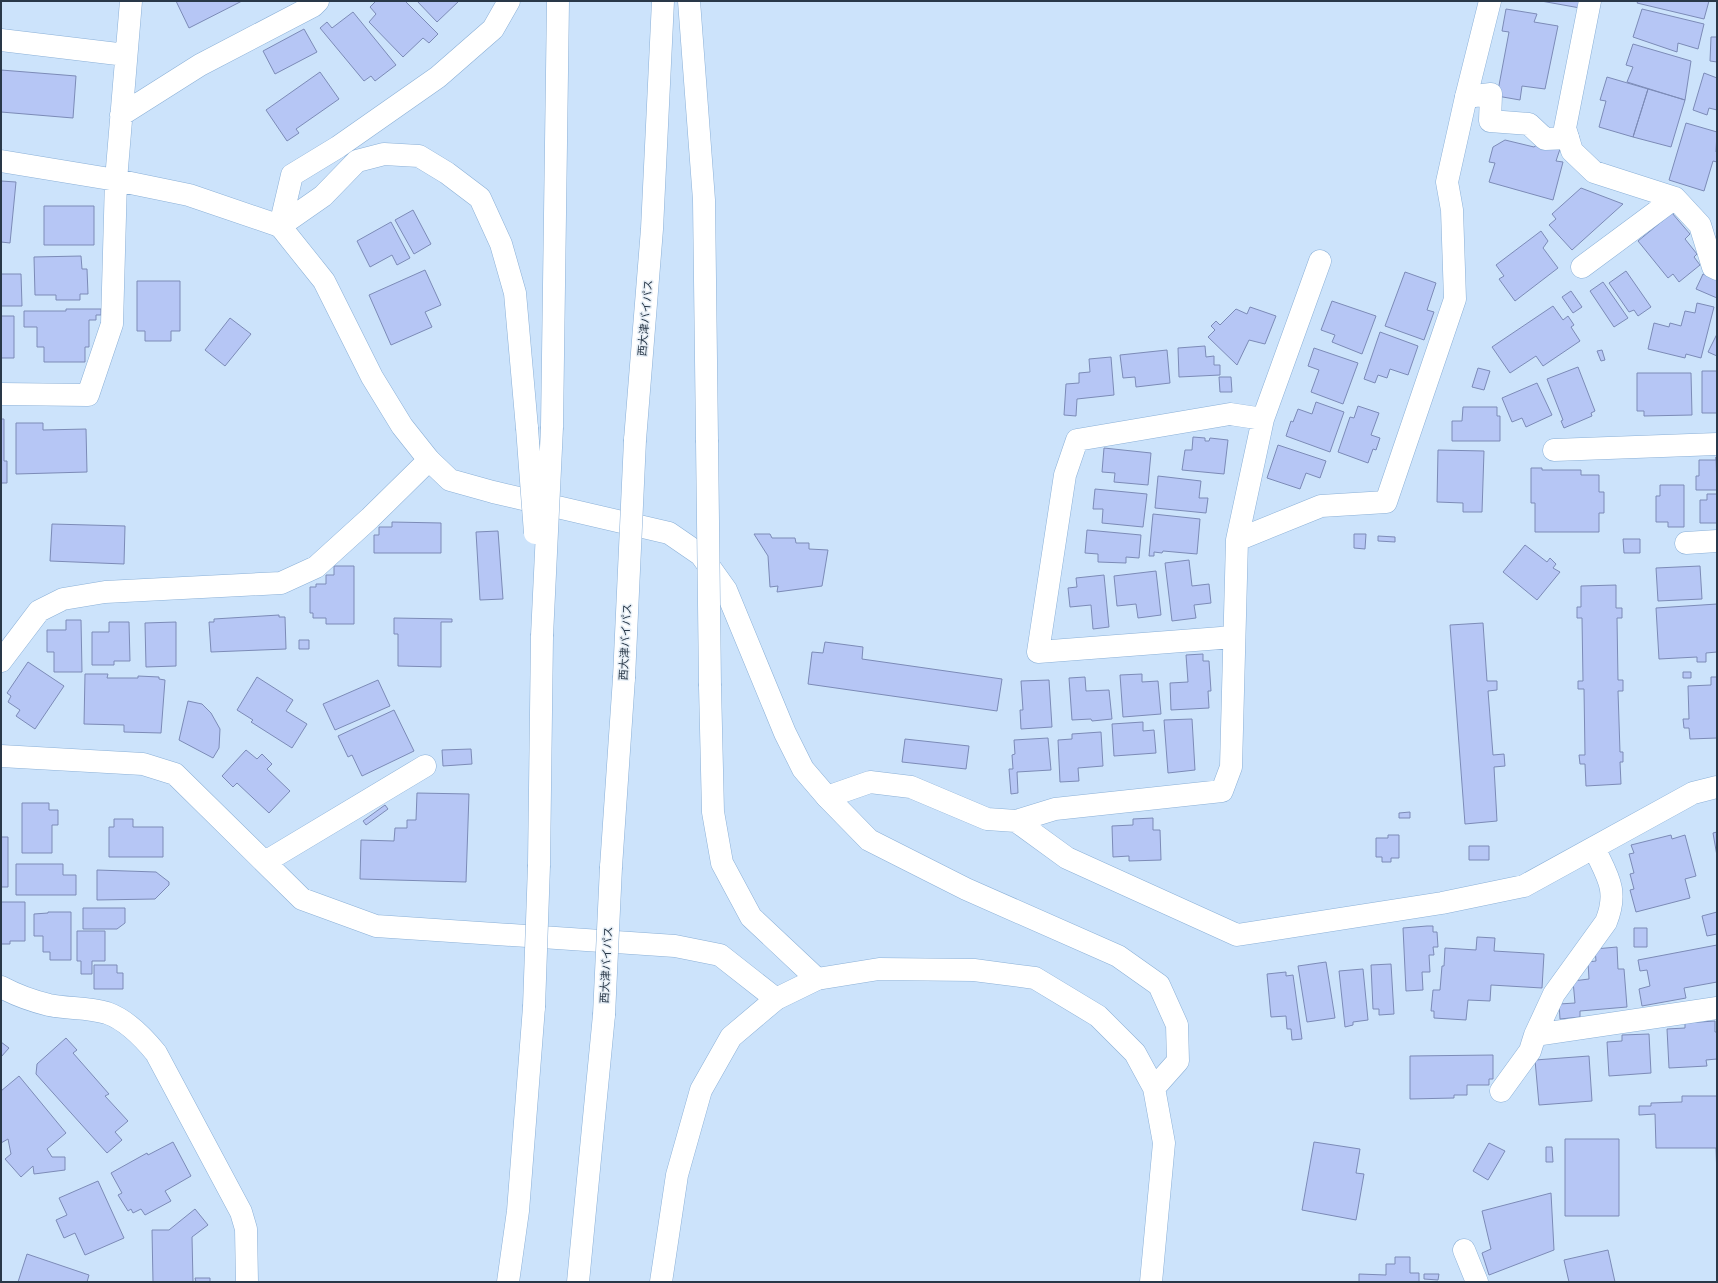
<svg xmlns="http://www.w3.org/2000/svg" width="1718" height="1283" viewBox="0 0 1718 1283" font-family="'Source Sans 3','Noto Sans JP',sans-serif">
<style>
.building{fill:#b6c6f5;stroke:#7c8bb7}
.lines{fill:none;stroke-linecap:round;stroke-linejoin:round}
.pedestrian-casing{stroke:#8bb0d7;stroke-width:23}
.minor-casing{stroke:#8bb0d7;stroke-width:23}
.tertiary-casing{stroke:#8bb0d7;stroke-width:23}
.trunk-casing{stroke:#8bb0d7;stroke-width:23}
.pedestrian{stroke:#fff;stroke-width:22}
.minor{stroke:#fff;stroke-width:22}
.tertiary{stroke:#fff;stroke-width:22}
.trunk{stroke:#fff;stroke-width:22}
.trunk-bridge-casing{stroke:#8bb0d7;stroke-width:23;stroke-linecap:butt}
.trunk-bridge{stroke:#fff;stroke-width:22}
.labels{text-anchor:middle;stroke-width:3;stroke-linejoin:round;paint-order:stroke}
.street-label{font-size:11px;fill:#293848;stroke:#e6eef6}
</style>
<rect width="100%" height="100%" fill="#cce3fb"/>
<path class="building" d="M176,1H242L189,28Z
M376,1H405L438,34L429,43L423,38L403,57L369,22L376,14L370,7Z
M417,1H459L437,22Z
M1541,1H1580V8Z
M1638,1H1709L1704,19L1637,3Z
M1506,9L1537,14L1534,22L1558,26L1545,89L1522,86L1520,100L1497,96L1509,32L1502,31Z
M1642,9L1704,24L1698,49L1678,43L1677,52L1633,37Z
M353,12L396,65L375,81L371,76L364,81L320,28L327,22L332,28Z
M304,29L317,52L275,74L263,51Z
M1711,37H1717V62L1710,61Z
M1633,44L1691,61L1685,100L1627,82L1633,67L1626,65Z
M1,70L76,76L73,118L1,112Z
M320,72L339,99L296,129L299,133L287,141L266,110Z
M1704,73L1717,78V110L1709,108L1707,115L1693,110Z
M1607,77L1648,89L1633,137L1599,127L1606,101L1600,100Z
M1648,89L1685,100L1671,147L1633,137Z
M1686,123L1717,132L1716,152H1717V162L1713,161L1704,191L1669,180Z
M1505,140L1534,147L1538,144L1560,149L1556,161L1563,162L1553,200L1489,182L1495,163L1489,162L1493,147Z
M1,181L16,182L10,243L1,242Z
M1581,188L1623,204L1572,250L1549,225L1556,219L1552,214Z
M44,206H94V245H44Z
M413,210L431,244L414,254L395,220Z
M1672,213L1690,234L1685,239L1697,254L1694,257L1700,265L1679,282L1673,274L1668,278L1638,241Z
M391,222L410,258L397,265L392,255L370,267L357,241Z
M1541,231L1548,241L1543,248L1558,268L1515,301L1499,279L1504,276L1496,265Z
M81,256L82,269H87L88,294H80V300H56V295H35L34,257Z
M1,269V274H21L22,306H1Z
M425,270L441,305L425,312L432,327L391,345L369,295Z
M1626,271L1651,307L1638,316L1634,310L1629,312L1609,283Z
M1405,272L1436,283L1427,310L1434,312L1424,340L1385,326Z
M1703,274L1717,280V298L1696,289Z
M137,281H180V331H171V341H145V331H137Z
M1603,282L1628,318L1614,327L1590,291Z
M1571,291L1582,307L1573,313L1562,297Z
M1332,301L1376,316L1362,354L1332,342L1335,335L1321,330Z
M1697,303L1714,307L1701,358L1686,354L1685,358L1648,349L1654,323L1669,327L1670,323L1681,326L1685,311L1695,313Z
M1553,306L1563,320L1568,316L1574,325L1571,327L1580,341L1543,366L1536,356L1510,373L1492,347Z
M1250,307L1276,316L1265,344L1249,340L1237,365L1208,337L1215,330L1211,326L1216,321L1220,325L1236,309L1247,314Z
M66,309H101V315H96V320H89V347H85V362H44V347H37V327H24V311H66Z
M1,316H14V358H1Z
M230,318L251,334L225,366L205,350Z
M1380,332L1418,346L1408,375L1390,369L1387,378L1378,375L1375,383L1364,379Z
M1717,334V356L1708,352Z
M1205,346L1206,357L1214,356V365H1220V375L1179,377L1178,348Z
M1314,348L1358,363L1343,404L1311,392L1319,370L1308,366Z
M1167,350L1170,383L1136,387L1135,377L1123,378L1120,355Z
M1602,350L1605,360L1601,361L1597,351Z
M1111,357L1114,395L1077,399L1076,416L1064,415L1066,384L1079,383V373L1090,372L1089,359Z
M1578,367L1595,411L1591,413L1592,416L1564,428L1561,421L1563,420L1547,379Z
M1478,368L1490,371L1484,390L1472,387Z
M1702,371H1717V413H1702Z
M1637,373H1691L1692,415L1644,416V411H1637Z
M1219,377H1231L1232,392H1220Z
M1537,383L1552,415L1526,427L1522,418L1512,422L1502,398Z
M1316,402L1344,412L1330,452L1286,436L1291,421L1293,422L1298,409L1312,414Z
M1358,406L1379,413L1371,435L1380,438L1376,450L1373,449L1368,463L1338,452L1350,417L1354,418Z
M1463,407H1497V416H1500V441H1452V421H1462Z
M1,419H4V461H7V483H1Z
M16,423H43V430L86,429L87,472L16,474Z
M1193,437L1205,438V441H1209L1210,438L1228,440L1224,474L1182,470L1185,450H1192Z
M1278,445L1326,461L1320,478L1306,473L1300,489L1267,478Z
M1104,448L1151,453L1148,485L1114,482L1115,473L1102,472Z
M1438,450L1484,451L1482,512H1463V503L1437,502Z
M1716,457L1717,490H1696V476H1699V460H1716Z
M1531,468H1542V470H1581V475H1599V492H1604V513H1599V532H1535V503H1531Z
M1158,476L1201,481L1199,498H1208L1206,513L1155,508Z
M1660,485H1684V527H1668V522H1656V496H1660Z
M1095,489L1147,494L1143,527L1102,523L1103,509H1093Z
M1707,494H1717V523H1700V500H1707Z
M1153,514L1200,519L1197,554L1163,551L1162,553L1154,552V556H1149Z
M392,522L441,523V553H374V535H379V527H392Z
M52,524L125,526L124,564L50,561Z
M1087,530L1141,535L1139,558L1126,557V563L1098,562V554L1085,553Z
M498,531L503,599L480,600L476,532Z
M754,534H770L772,538H795L796,543H809V549L828,550L822,586L777,592L778,586L770,587L768,556Z
M1354,534H1366L1365,549L1354,548Z
M1378,536L1395,537V542L1378,541Z
M1623,539H1640V553H1624Z
M1525,545L1547,562L1550,558L1556,564L1553,568L1560,572L1537,600L1503,572Z
M1189,560L1192,586L1209,584L1211,603L1194,605L1196,618L1172,621L1165,563Z
M334,566H354V624H326V618H313V613H310V587H316V584H326V575H334Z
M1700,566L1702,599L1658,601L1656,568Z
M1156,571L1161,615L1138,618L1136,604L1117,606L1114,576Z
M1104,575L1109,627L1093,629L1091,605L1070,607L1068,588L1077,587L1076,578Z
M1616,585V608H1622V618H1617L1618,680H1623V691H1618L1620,752H1623V762H1620L1621,784L1586,786L1585,764H1580L1579,755H1585L1584,689H1578V681H1583L1582,618H1577V607H1581V586Z
M1717,604V652L1706,653V662H1697V657L1659,659L1656,608Z
M279,615V617H285L286,649L211,652L209,622H214V619Z
M394,618L452,619V622H441V667L398,666V634H394Z
M66,620H81L82,672H54V652H47V630H66Z
M109,622H129L130,661H114V665H92V632H109Z
M176,622V666L146,667L145,623Z
M1483,623L1487,681H1497V690L1488,691L1493,755L1504,754L1505,766L1494,767L1497,821L1465,824L1450,625Z
M299,640H309V649H299Z
M825,642L863,647L862,659L1002,679L997,711L808,684L812,652L823,653Z
M1203,654V661H1209L1211,691H1208L1209,708L1171,710L1170,683L1188,682L1186,655Z
M28,662L64,686L35,729L16,716L20,710L8,702L11,696L7,693Z
M1683,672H1691V678H1683Z
M85,674H108L107,678H138V676L159,677V679L165,680L161,733L124,732V725L84,724Z
M1142,674V682L1158,681L1161,714L1123,717L1120,675Z
M257,677L293,700L286,711L307,724L292,748L251,722L253,720L237,710Z
M1085,677L1086,691L1109,690L1112,719L1092,721L1091,719L1072,720L1069,678Z
M1711,677H1717V738L1690,739L1689,728H1684L1683,719H1689L1688,686L1711,685Z
M378,680L390,706L335,730L323,704Z
M1049,680L1052,727L1021,729L1020,710H1023L1021,681Z
M188,701L202,704L211,713L220,729L219,748L213,758L179,740Z
M394,710L414,751L362,776L352,755L348,757L338,736Z
M1192,719L1195,770L1168,773L1164,720Z
M1143,722V731L1154,730L1156,753L1114,756L1112,724Z
M1101,732L1103,766L1078,768L1079,781L1060,782L1058,740L1072,739V734Z
M1048,738L1051,770L1017,772L1018,793L1011,794L1009,769H1013L1012,755L1015,754L1014,740Z
M905,739L969,746L966,769L902,762Z
M471,749L472,764L443,766L442,750Z
M246,750L257,759L262,754L272,764L267,769L290,791L269,813L237,783L233,787L222,776Z
M417,793L469,794L466,882L360,879L361,840L394,841L395,828H407V820H416Z
M22,803H49V810H58V825H52V853H22Z
M385,805L388,809L366,825L363,821Z
M1410,812V818H1399V813Z
M1153,818V830H1160L1161,860L1129,861V856L1113,857L1112,826L1133,825V819Z
M114,819H133V827H163V857H109V827H114Z
M1717,832V856L1713,833Z
M1388,835H1399V858H1391V862H1382V857H1376V838H1388Z
M1671,835L1672,839L1685,835L1696,876L1685,879L1690,898L1636,912L1630,890L1634,889L1630,874L1634,873L1629,854L1634,853L1631,845Z
M1,837H8V887H1Z
M1469,846H1489V860H1469Z
M16,864H63V875H76V895H16Z
M97,870L156,872L169,882V885L155,899L97,900Z
M1,902H25V941H10V944H1Z
M83,908H125V923L117,929H83Z
M48,912H71V960H50V952H43V936H34V914L48,913Z
M1717,912V934L1707,936L1702,916Z
M1427,926H1433V932H1437L1438,947H1433L1434,955H1429L1430,972H1422L1423,990L1406,991L1403,928Z
M1634,928H1647V947H1634Z
M77,931H105V961H92V974H81V961H77Z
M1477,937L1495,938L1494,951L1544,954L1542,988L1491,985L1490,1001L1468,1000L1466,1020L1434,1018V1011H1431L1433,990H1440L1442,966H1444L1445,948L1476,950Z
M1717,945V982L1684,988L1686,998L1642,1006L1639,989L1650,986L1647,970L1640,971L1638,960Z
M1617,947L1618,969H1624L1627,1007L1580,1011V1017L1560,1019L1559,1004L1575,1003L1573,981L1589,979L1588,962L1596,961L1595,949Z
M1326,962L1335,1018L1307,1022L1298,966Z
M1391,964L1394,1014L1379,1015V1009H1373L1371,965Z
M94,965H117V973H123V989H94Z
M1363,969L1368,1020L1353,1022V1025L1345,1027L1339,971Z
M1286,972V976L1293,975L1302,1039L1292,1040L1291,1029H1287L1286,1016L1271,1017L1267,974Z
M1715,1021V1032H1717V1059L1706,1060L1707,1066L1669,1068L1667,1029L1685,1028V1023Z
M1649,1034L1651,1073L1609,1076L1607,1042L1622,1041V1035Z
M66,1038L77,1050L73,1053L109,1094L105,1096L128,1121L115,1132L122,1140L107,1153L36,1074L37,1064Z
M1,1042L9,1048L1,1057Z
M1493,1055V1079H1489V1085H1467V1095H1454V1098L1410,1099V1056Z
M1589,1056L1592,1101L1539,1105L1535,1060Z
M19,1076L66,1133L47,1149L52,1157H65V1170L34,1174L33,1166L21,1177L5,1159L11,1154L8,1139L1,1143V1091Z
M1682,1096H1717V1178L1716,1148H1656L1655,1114L1639,1115V1106H1651V1103L1682,1102Z
M1565,1139H1619V1216H1565Z
M173,1142L191,1176L165,1191L171,1201L145,1215L141,1209L133,1213L131,1209L128,1211L118,1195L122,1193L111,1173L147,1153L148,1155Z
M1314,1142L1360,1149L1356,1173L1364,1174L1356,1220L1302,1210Z
M1489,1143L1505,1151L1488,1180L1473,1171Z
M1546,1147H1552L1553,1162H1546Z
M98,1181L124,1238L85,1255L75,1233L64,1238L56,1220L67,1215L59,1198Z
M1551,1193L1554,1250L1489,1275L1482,1253L1491,1249L1482,1211Z
M195,1209L208,1225L192,1237L193,1282H153L152,1230H169Z
M1608,1250L1615,1282H1569L1564,1260Z
M27,1254L89,1275L87,1282H18Z
M1395,1257H1410V1273H1419V1282H1359V1274L1386,1275V1264H1395Z
M1424,1274H1439L1438,1280L1424,1279Z
M195,1278H210V1282H196Z"/>
<g class="lines">
<defs>
<path id="pedestrian" d="M1466,97L1491,94L1490,121L1529,124L1545,139L1568,138"/>
<path id="minor" d="M1590,1L1565,128L1572,151L1594,172L1675,198L1700,225L1713,267L1717,269
M1,40L126,55
M121,115L200,65L313,6L318,1
M1,161L116,180L189,195L280,226
M1582,267L1675,198
M1,394L88,395L112,324L116,180L131,1
M1554,450L1717,444
M1237,540L1263,419L1320,261
M1686,543L1717,541
M1234,637L1038,652L1065,475L1077,440L1230,414L1263,419
M1,661L39,611L63,599L105,592L281,583L316,567L370,518L429,460
M1,756L143,764L175,774L302,899L376,926L675,946L720,955L776,999
M827,797L870,782L911,787L987,819L1016,821L1055,809L1222,791L1231,767L1237,540L1321,506L1386,502L1455,299L1452,210L1447,182L1466,97L1490,1
M1016,821L1067,858L1237,935L1442,903L1524,886L1693,793L1717,787
M265,862L425,766
M1,987C16,995 32,1001 49,1005C68,1009 88,1007 107,1013C127,1020 143,1037 156,1053L241,1212L246,1229L247,1282
M1535,1035L1717,1008
M1501,1091L1530,1051L1535,1035L1554,994L1606,922C1619,890 1607,876 1594,848
M1464,1250L1477,1282"/>
<path id="tertiary" d="M280,226L324,281L372,377L402,426L429,460L450,480L493,492L669,533L701,555L726,590L785,733L803,769L827,797L869,840L966,889L1118,956L1159,985L1177,1025L1178,1061L1154,1088
M661,1282L677,1175L701,1090L731,1037L776,999L817,979L879,969L974,970L1035,978L1098,1016L1135,1053L1154,1088L1164,1143L1151,1282"/>
<path id="trunk" d="M689,1L704,200L707,440
M280,226L323,196L357,161L384,154L419,156L447,173L480,198L501,244L515,293L527,428
M280,226L292,175L338,147L438,77L493,29L509,1
M552,427L558,1
M635,440L652,229L663,1
M710,686L713,812L722,863L751,917L817,979
M539,865L542,636
M611,867L624,678
M508,1282L518,1211L534,1007
M578,1282L604,1015"/>
</defs>
<use href="#pedestrian" class="pedestrian-casing"/>
<use href="#minor" class="minor-casing"/>
<use href="#tertiary" class="tertiary-casing"/>
<use href="#trunk" class="trunk-casing"/>
<use href="#pedestrian" class="pedestrian"/>
<use href="#minor" class="minor"/>
<use href="#tertiary" class="tertiary"/>
<use href="#trunk" class="trunk"/>
<defs>
<path id="trunk-bridge" d="M527,428L535,533
M707,440L710,686
M542,636L552,427
M624,678L635,440
M534,1007L539,865
M604,1015L611,867"/>
</defs>
<use href="#trunk-bridge" class="trunk-bridge-casing"/>
<use href="#trunk-bridge" class="trunk-bridge"/>
</g>
<g class="labels">
<g class="street-label">
<text transform="translate(645 318) rotate(-85)" y="4">西大津バイパス</text>
<text transform="translate(625 642) rotate(-87)" y="4">西大津バイパス</text>
<text transform="translate(606 965) rotate(-87)" y="4">西大津バイパス</text>
</g>
</g>
<rect width="1718" height="1283" fill="none" stroke="#293848" stroke-width="4"/>
</svg>
